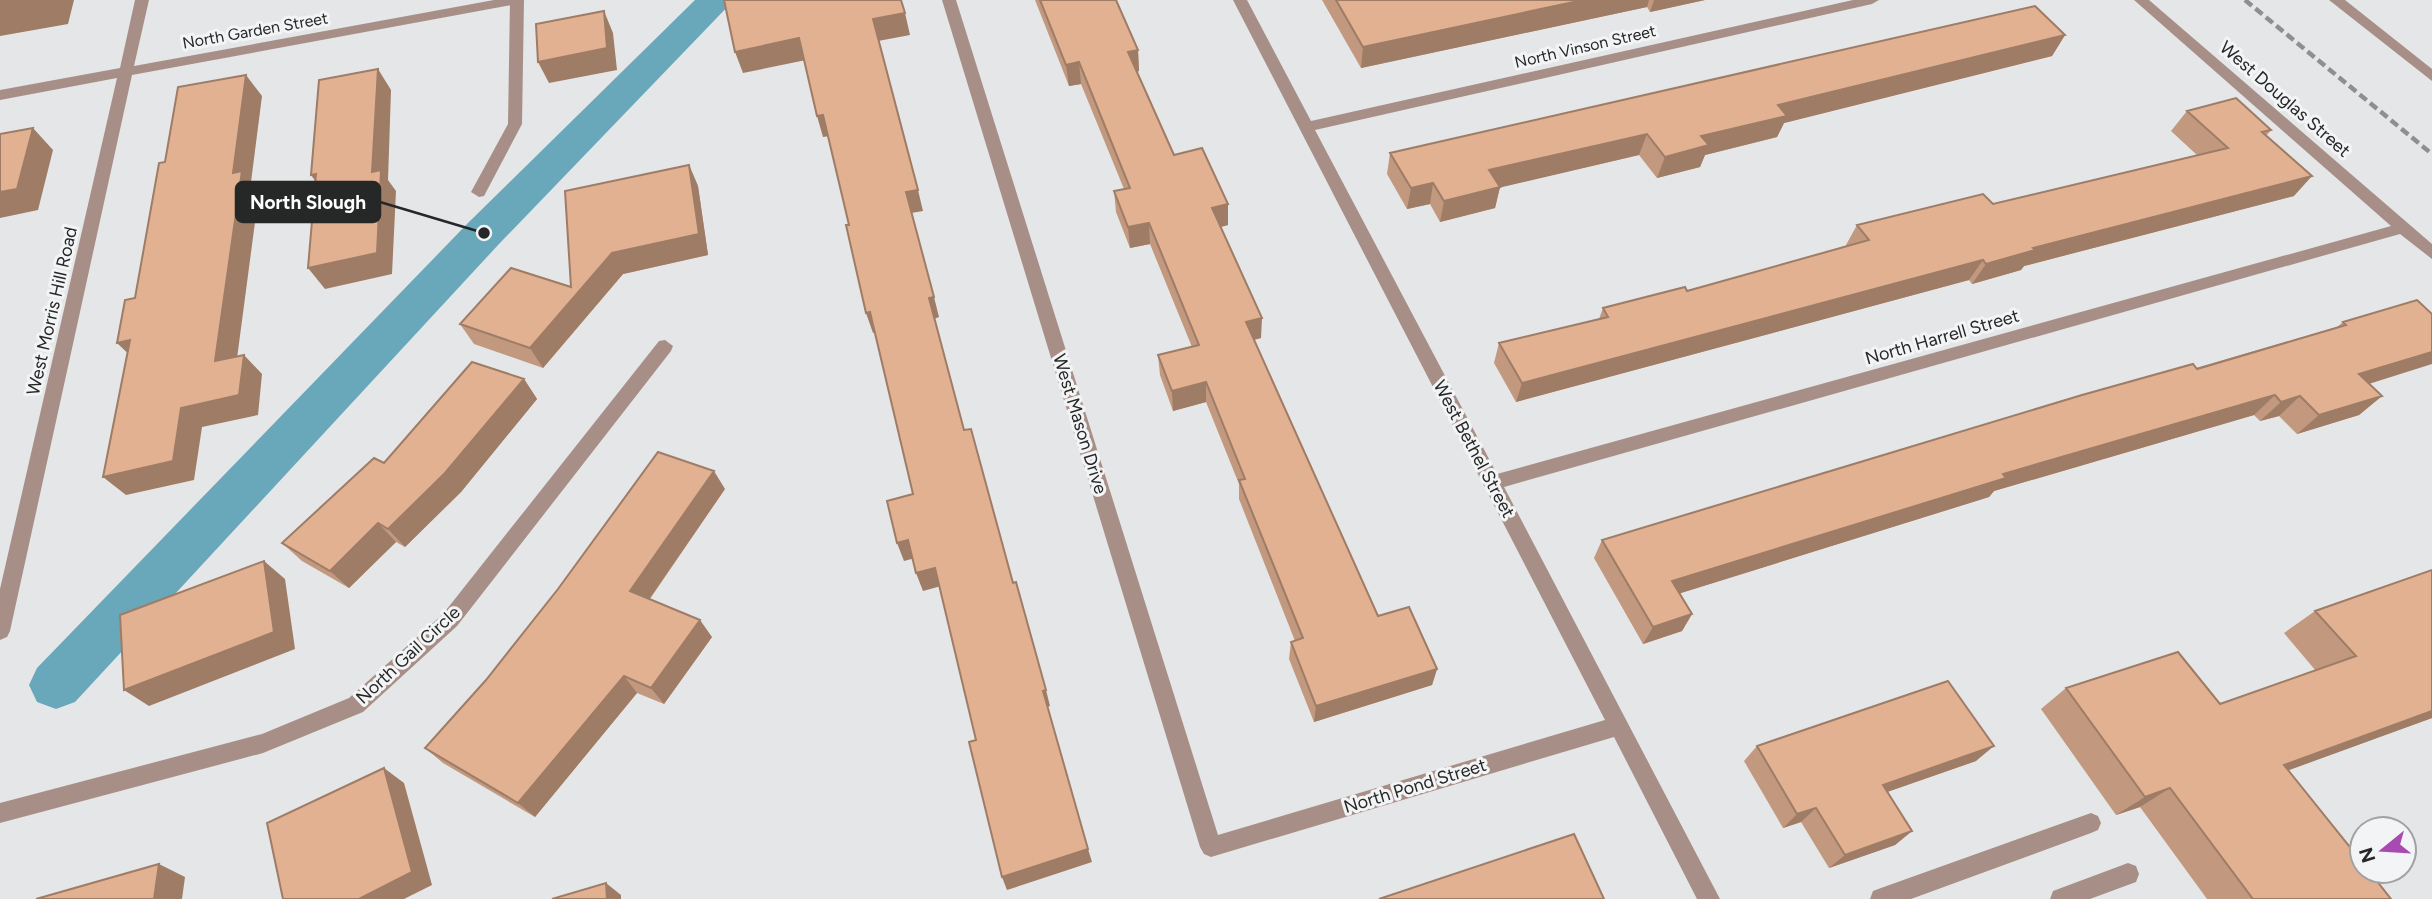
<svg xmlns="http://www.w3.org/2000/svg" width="2432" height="899" viewBox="0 0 2432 899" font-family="Figtree,sans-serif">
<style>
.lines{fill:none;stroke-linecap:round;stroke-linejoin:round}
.canal{fill:#69a8bb;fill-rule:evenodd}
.lane{fill:#a78f87;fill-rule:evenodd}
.street{fill:#a78f87;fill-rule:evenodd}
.rail{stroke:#8e8f8f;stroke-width:4.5;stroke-dasharray:9 4.5;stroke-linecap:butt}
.wall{fill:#c2987e}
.shaded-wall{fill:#9e7c66}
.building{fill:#e2b192;stroke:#9e7c66;stroke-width:2}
.labels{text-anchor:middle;stroke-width:6;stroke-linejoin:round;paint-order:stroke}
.far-street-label{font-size:16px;fill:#262727;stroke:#f3f4f5}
.street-label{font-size:18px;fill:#262727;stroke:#f3f4f5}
.leader{fill:none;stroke:#262727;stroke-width:2.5}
.callout-dot{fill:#262727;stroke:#f3f4f5;stroke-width:2.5}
.callout{fill:#262727;stroke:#262727;stroke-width:2.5}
.callout-label{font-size:19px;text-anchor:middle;font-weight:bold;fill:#fff}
</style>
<rect width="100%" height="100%" fill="#e5e6e7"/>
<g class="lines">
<path class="canal" d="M695,0H734L499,244L75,702L56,709L37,702L29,685L37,668L469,222Z"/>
<path class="lane" d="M510,0H524L522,124L484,196L479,197L471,192L508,124Z"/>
<path class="street" d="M135,0H149L134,66L494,0H524L517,4L132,75L10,631L7,637L0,640V589L117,78L0,100V90L120,68Z
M942,0H956L1218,835L1605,720L1233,0H1247L1311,121L1853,0H1879L1872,4L1315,130L1497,474L2391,226L2134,0H2149L2432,244V259L2400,234L1504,487L1720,899H1697L1614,737L1211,857L1204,854L1200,847Z
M2329,0H2345L2432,69V81Z
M665,340L673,346L671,351L457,626L363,712L263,753L0,823V803L262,734L349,698L443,614L659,341Z
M2091,813L2098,816L2101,823L2098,830L2091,833L1911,899H1870L1873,891L1881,888Z
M2128,863L2136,866L2139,874L2136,882L2090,899H2050L2053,891Z"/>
<path class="rail" d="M2245,0L2432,154"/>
</g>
<path class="wall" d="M1035,0H1116L1138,50L1139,71L1137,72L1174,155L1228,204V225L1221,227L1261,338L1254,340L1378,616L1437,669L1432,685L1314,722L1289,659L1291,642L1295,641L1239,499V484L1206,402L1173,411L1160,375L1158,355L1192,347L1150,244L1130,248L1116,212L1114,191L1124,189L1081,84L1069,86Z
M1322,0H1705L1650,12L1647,7L1361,68Z
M2065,35L2052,56L1784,123L1777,137L1705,155L1700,167L1657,178L1639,155L1500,187L1495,208L1440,222L1430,204L1407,209L1387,174L1390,153Z
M2187,111L2271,130L2266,136L2294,196L2024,266L2021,270L1972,284L1969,280L1516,402L1494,363L1499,343L1599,319L1603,308L1687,291L1846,246V245L1857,225L1993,204L2197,155L2171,131Z
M689,165L698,186L708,255L623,274L543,368L474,344L460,324L571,287Z
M2417,300L2370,384L2382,396L2359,415L2297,434L2279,416L2260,421L2254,415L1994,491L1989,497L1680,593L1692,614L1682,631L1643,644L1594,558L1602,540L2337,327L2343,322Z
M524,379L537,399L461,492L405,547L396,542L349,588L302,561L282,543L384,463Z
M725,489L650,599L712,637L664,704L637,693L535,817L443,763L425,748Z
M2315,611L2432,718L2288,770L2391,899H2207L2140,807L2116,815L2041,709L2066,688L2220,704L2316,671L2284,633Z
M1757,746L1976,761L1887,792L1912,831L1895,845L1829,868L1801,822L1783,828L1744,761Z"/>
<path class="shaded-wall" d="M0,0H74L68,24L0,36Z
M1583,0H1649L1647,7L1361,68L1363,47Z
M1654,0H1705L1650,12Z
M604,11L613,33L617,70L549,83L538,62Z
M905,13L910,35L878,41L873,19Z
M2065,35L2052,56L1784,123L1777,137L1705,155L1700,167L1657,178L1665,157L1701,136L1778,105Z
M799,38L806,60L743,73L735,52Z
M1138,50L1139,71L1129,74L1128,52Z
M1079,62L1081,84L1069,86L1066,65Z
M378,69L391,90L388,180L396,191L392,274L325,289L308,268L372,172Z
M246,75L262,96L251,182L259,192L234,381L215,361L233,173Z
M823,115L830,136L823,137L817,116Z
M33,128L53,150L38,210L0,218V192Z
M1647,134L1639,155L1485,191L1489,170Z
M689,165L698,186L708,255L623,274L543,368L530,348Z
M316,174L326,196L311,175Z
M2312,176L2294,196L2024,266L2021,270L1972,284L1986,264L2033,248Z
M1433,183L1430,204L1407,209L1411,188Z
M1500,187L1495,208L1440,222L1444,201Z
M918,190L923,211L911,213L906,192Z
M1228,204V225L1212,229V208Z
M1149,223L1150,244L1130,248L1128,227Z
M1983,260L1969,280L1516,402L1522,383Z
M934,297L939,317L934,319L929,298Z
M870,312L877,332L873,333L866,313Z
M1262,318L1261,338L1245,342L1246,322Z
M130,340L138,363L117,343Z
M2432,352V364L2337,394L2359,374Z
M244,355L262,374L258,415L202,427L194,480L126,495L103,477Z
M524,379L537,399L461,492L405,547L388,529Z
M1206,382V402L1173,411L1172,391Z
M2275,395L2254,415L1994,491L1989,497L1662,599L1672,581L2003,474Z
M2300,396L2279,416L2260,421L2281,402Z
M2382,396L2359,415L2297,434L2319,415Z
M714,471L725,489L643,608L630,591Z
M378,523L396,542L349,588L330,571Z
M908,540L915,558L904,561L897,543Z
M264,561L285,579L295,649L149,706L124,690Z
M935,568L941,586L923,591L916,573Z
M1692,614L1682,631L1643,644L1653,627Z
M700,620L712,637L664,704L651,688Z
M1437,669L1432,685L1314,722L1316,706Z
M624,676L637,693L535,817L518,803Z
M1046,690L1050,706L1047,707L1043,691Z
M2432,711V718L2251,784L2284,765Z
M1994,746L1976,761L1867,799L1883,785Z
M384,768L404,783L432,885L404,899H359Z
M2170,788L2140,807L2116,815L2145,797Z
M1816,808L1801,822L1783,828L1797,814Z
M1912,831L1895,845L1829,868L1845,855Z
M1088,849L1092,862L1007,890L1002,877Z
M159,864L185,877L182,899H154Z
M606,883L621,895V899H607Z"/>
<path class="building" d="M724,0H901L905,13L873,19L918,190L906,192L934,297L929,298L964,430L971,429L1013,583L1016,582L1046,690L1043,691L1088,849L1002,877L969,742L976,740L935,568L916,573L908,540L897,543L887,501L913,494L870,312L866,313L846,225H849L823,115L817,116L799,38L735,52Z
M1040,0H1116L1138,50L1128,52L1174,155L1202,148L1228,204L1212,208L1262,318L1246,322L1378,616L1409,607L1437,669L1316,706L1291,642L1303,638L1239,480L1245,479L1206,382L1172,391L1158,355L1199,345L1149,223L1128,227L1114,191L1130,188L1079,62L1066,65Z
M1336,0H1583L1363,47Z
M2035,6L2065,35L1778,105L1787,116L1701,136L1709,145L1665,157L1647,134L1489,170L1500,187L1444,201L1433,183L1411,188L1390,153Z
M604,11L607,48L538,62L536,24Z
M378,69L372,172L381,170L377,253L308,268L316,174L311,175L319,80Z
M246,75L233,173L242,171L215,361L244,355L239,395L181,408L173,461L103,477L130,340L117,343L125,300L135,298L159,163L165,162L178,87Z
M2236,98L2271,130L2262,132L2312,176L2033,248L2035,250L1986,264L1983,260L1522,383L1499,343L1608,317L1603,308L1685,287L1687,291L1869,240L1857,225L1983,194L1993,204L2228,148L2187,111Z
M33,128L17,189L0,192V134Z
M689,165L699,234L612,253L530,348L460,324L511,268L571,287L565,191Z
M2417,300L2432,314V352L2359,374L2382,396L2319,415L2300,396L2281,402L2275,395L2003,474L2006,478L1672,581L1692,614L1653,627L1602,540L2082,395L2193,364L2197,369L2346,325L2343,322Z
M472,362L524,379L445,473L388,529L378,523L330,571L282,543L374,458L384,463Z
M658,452L714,471L630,591L700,620L651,688L624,676L518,803L425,748L486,680L558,589Z
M264,561L274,632L124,690L120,615Z
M2432,570V711L2284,765L2362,862V871H2369L2391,899H2253L2170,788L2145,797L2066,688L2178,652L2220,704L2356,656L2315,611Z
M1948,681L1994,746L1883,785L1912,831L1845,855L1816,808L1797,814L1757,746Z
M384,768L412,872L359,899H283L267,823Z
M1574,834L1604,899H1379Z
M159,864L154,899H36Z
M606,883L607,899H552Z"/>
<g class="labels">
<g class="far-street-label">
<text transform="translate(255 30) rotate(-10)" y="6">North Garden Street</text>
<text transform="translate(1585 46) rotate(-13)" y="6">North Vinson Street</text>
</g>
<g class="street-label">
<text transform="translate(2285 99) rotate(41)" y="6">West Douglas Street</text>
<text transform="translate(52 311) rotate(-77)" y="6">West Morris Hill Road</text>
<text transform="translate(1942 337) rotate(-16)" y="6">North Harrell Street</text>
<text transform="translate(1080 424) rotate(73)" y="6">West Mason Drive</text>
<text transform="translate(1474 449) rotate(62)" y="6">West Bethel Street</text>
<text transform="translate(408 655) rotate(-43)" y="6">North Gail Circle</text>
<text transform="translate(1415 786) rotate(-17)" y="6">North Pond Street</text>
</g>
</g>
<path class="leader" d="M484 233L380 202"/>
<circle class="callout-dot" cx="484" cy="233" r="7"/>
<rect class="callout" x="236" y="182" width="144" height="40" rx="7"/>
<g class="callout-label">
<text x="308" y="209">North Slough</text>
</g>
<g transform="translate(2383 850) rotate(252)"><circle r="33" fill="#f3f4f5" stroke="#a1a2a3" stroke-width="2"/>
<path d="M0-5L12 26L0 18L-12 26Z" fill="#a94ab2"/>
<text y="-10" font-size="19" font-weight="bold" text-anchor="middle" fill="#262727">N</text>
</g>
</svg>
